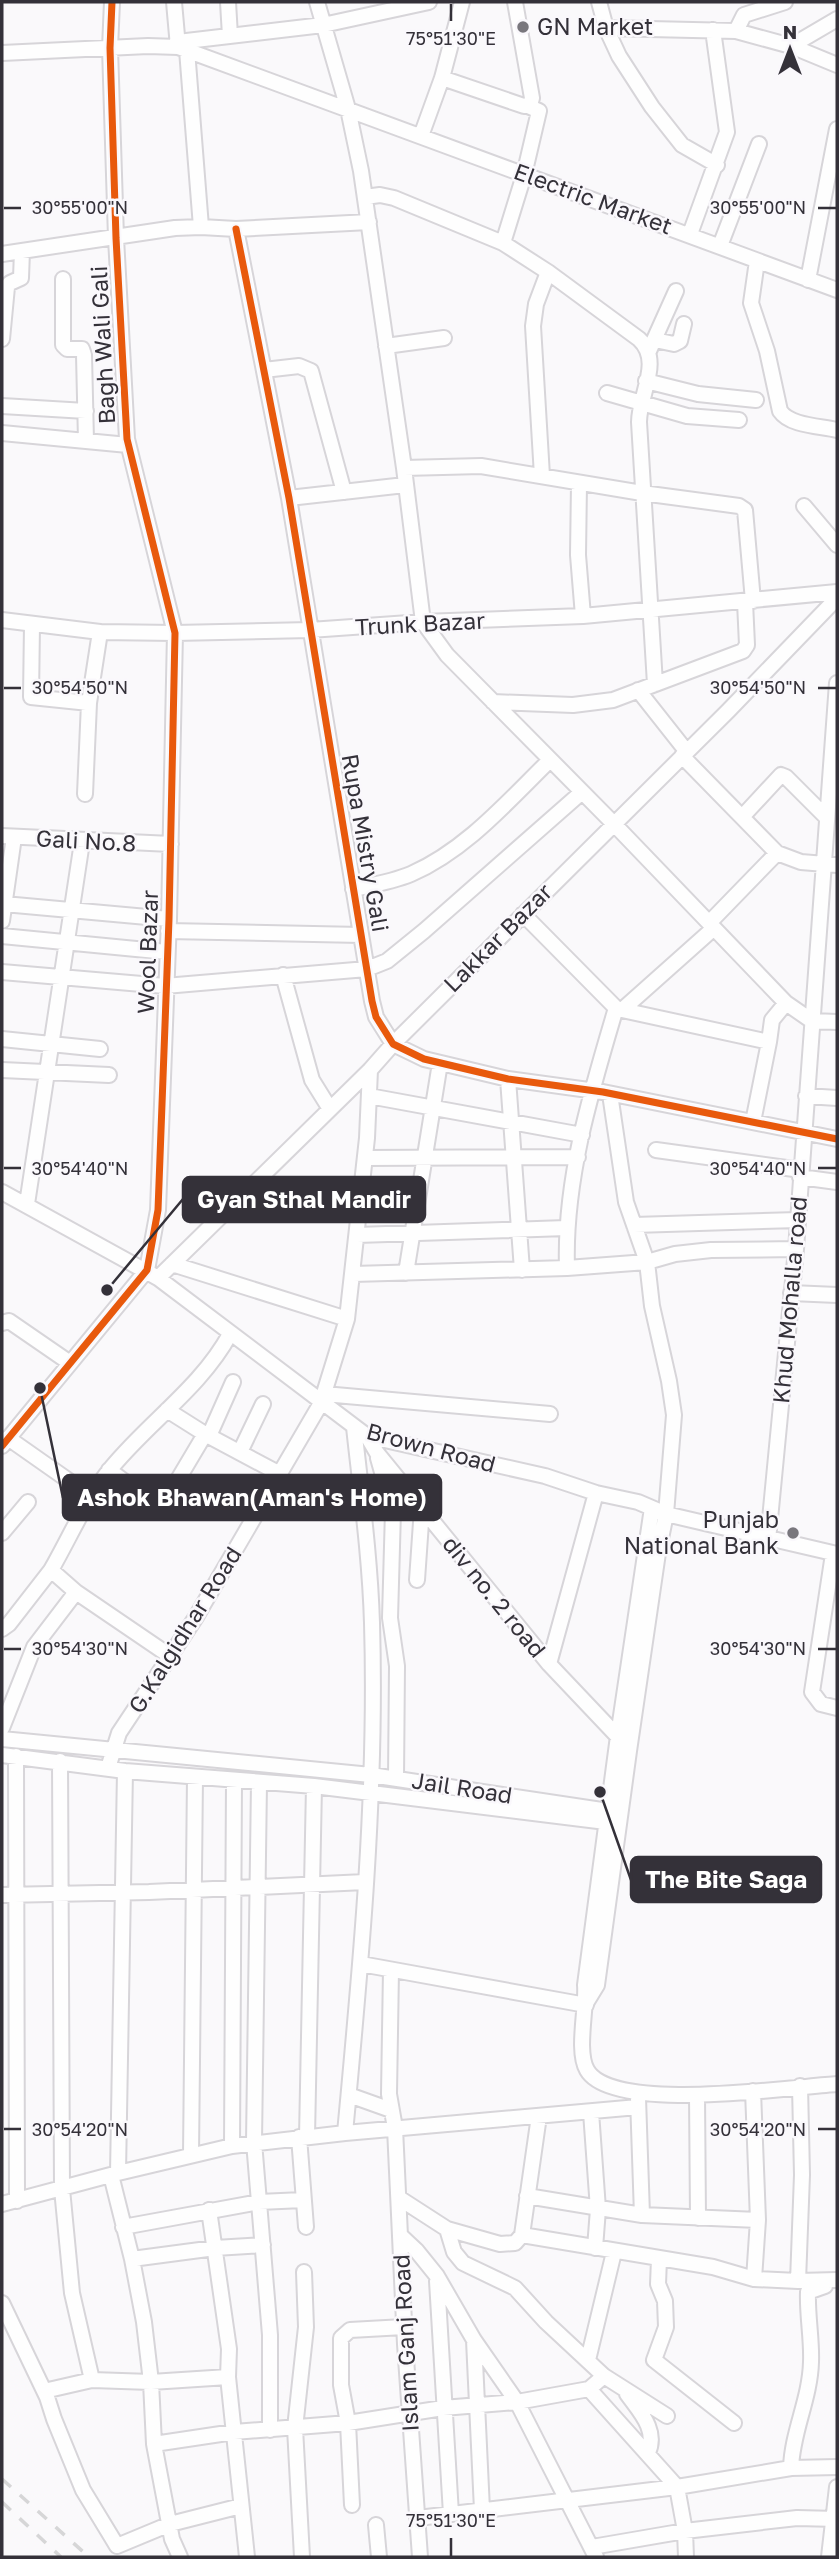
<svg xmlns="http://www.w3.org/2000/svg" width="839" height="2559" viewBox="0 0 839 2559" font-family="'Golos Text',sans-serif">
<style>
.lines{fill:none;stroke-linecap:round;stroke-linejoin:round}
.minor-casing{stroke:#d7d5d9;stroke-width:18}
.minor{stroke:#fefefe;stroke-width:14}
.rail{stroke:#d6d6d7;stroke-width:3.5;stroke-dasharray:12 12;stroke-linecap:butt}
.cycleway-casing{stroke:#faf8fc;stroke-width:11}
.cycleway{stroke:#e8590c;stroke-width:7}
.ticks{fill:none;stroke:#343139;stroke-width:2.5}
.poi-dot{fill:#79777d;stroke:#faf8fc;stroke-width:2.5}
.labels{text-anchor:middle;stroke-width:5;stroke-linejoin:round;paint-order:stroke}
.poi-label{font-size:23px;fill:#343139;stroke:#faf8fc;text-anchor:start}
.street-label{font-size:23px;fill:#343139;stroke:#faf8fc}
.ticks-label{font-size:18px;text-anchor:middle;fill:#343139;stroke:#faf8fc;stroke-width:5;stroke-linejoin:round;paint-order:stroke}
.leader{fill:none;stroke:#343139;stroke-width:2.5}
.callout-dot{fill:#343139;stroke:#faf8fc;stroke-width:2.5}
.callout{fill:#343139;stroke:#343139;stroke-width:2.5}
.callout-label{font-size:24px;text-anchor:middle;font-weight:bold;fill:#fff}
</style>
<rect width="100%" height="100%" fill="#faf9fb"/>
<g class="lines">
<defs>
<path id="minor" d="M174,2L178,47
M228,2L230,36
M317,2L348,109L361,171L404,468L423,622L447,655L614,824L786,1003L812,1021L837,1022
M599,2L606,28L619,56L652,107L682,145L717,165
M606,28L736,31L791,46L837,65
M736,31L744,15L785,2
M178,42L323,25L429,2
M791,46L837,19
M187,50L201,227
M2,53L148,46L178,47L837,290
M442,78L524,106L530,105L532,98L515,2
M421,136L442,78L462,2
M365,197L380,195L394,198L503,243L548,272L639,339C663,361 639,394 639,422L655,684
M236,229L289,498L372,1001L376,1017L393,1044L424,1059L508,1079L603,1092L837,1139
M690,234L727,132L713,30
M503,243L524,175L539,111L528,106
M720,246L759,144
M2,254L175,228L201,227L236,229L369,222
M757,261L751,303L767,351L780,411C790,426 821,426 837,430
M63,279V345L67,349H82L84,355L86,441
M808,280L837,129
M2,339L7,287L10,283L21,278L22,251
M655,340L674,344L680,341L684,324
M386,346L444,338
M649,351L676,291
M264,370L299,366L311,371L344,492
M646,381L698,394L756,400
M607,393L687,416L739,420
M2,406L86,411
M2,433L128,445
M404,468L481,466L642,493L739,506L745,510L753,601
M542,476L533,326L536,304L548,272
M579,484L578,555L583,616
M289,498L405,485
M804,506L837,545
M2,620L100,632L175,633L310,630L423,622L583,616L837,592
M32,625L31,697L89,703
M638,690L687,752
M493,702L573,705L613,700L743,651L747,645L745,602
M682,756L777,853L801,862L837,865
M85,794L89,703L100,632
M742,817L781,775L786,777L827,818
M2,836L171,844
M353,889C372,885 392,882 411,874C466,850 508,801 550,760
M4,904L169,919
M523,914L616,1008L622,1010
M2,921L14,837
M709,923L777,853
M714,928L622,1010L769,1042L772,1020L786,1003
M168,931L361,935
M2,936L167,952
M2,972L165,986L367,969L387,961L424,931L582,792
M283,975L312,1080L330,1109
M2,1039L100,1049
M2,1070L109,1075
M508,1079L522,1270
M369,1096L582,1135
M806,1096L837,1098
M753,1122L769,1042
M656,1150L801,1170
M365,1158L578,1157
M800,1177L837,1182
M2,1192L158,1278L367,1436L545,1476L596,1493L638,1502L666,1514L837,1554
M27,1204L82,842
M634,1225L798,1220
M357,1235L566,1228
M172,1264L347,1319
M567,1268C564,1180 591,1092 616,1008
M406,1273L440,1063
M353,1274L567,1268L647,1262L675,1254L711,1250L796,1249
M158,1278L370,1070L393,1044L728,711L837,598
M791,1293L837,1295
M2,1323L9,1321L70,1363
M324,1394L550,1414
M167,1410L205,1434L280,1474
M354,1427C361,1492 370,1557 372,1623C377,1793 361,1963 345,2133L638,2107
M209,1436L233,1382
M367,1436L377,1453L549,1664L622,1741
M8,1438L92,1497
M2,1446L147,1270L158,1210L169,919L175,633L127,439L116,238L110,48L112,2
M240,1452L263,1404
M378,1458L393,1511L390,1618L397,1666L396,1778
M109,1470C124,1480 149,1505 167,1498L205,1434
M652,1508L618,1736L585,1985C587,2008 576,2051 587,2070C612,2114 791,2087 837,2084
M2,1533L28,1502
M768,1540L796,1249L837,683
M833,1554L812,1692L821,1704L837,1708
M51,1570C70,1537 87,1497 112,1467C150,1421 201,1387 230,1334
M417,1580L422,1508
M2,1629L9,1624L51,1570L76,1592
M549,1664L596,1493
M2,1728L34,1647L76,1592L170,1656
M2,1739L371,1775L615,1812
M2,1755L125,1771L314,1786L614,1823
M16,1756L17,2201
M60,1761L62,2189L72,2293L92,2380
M108,1768L119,1733L196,1617L321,1403L347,1319L367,1138L370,1070
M259,1783L254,2142L270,2335V2430
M2,1895L149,1892L365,1882
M361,1964L586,2005
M391,1970L389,2094L395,2128L405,2344L420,2557
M586,2003L597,1985L629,1751L658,1553L666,1514L674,1415L669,1381L652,1306L647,1262L626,1202L610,1094
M349,2095L391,2110
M697,2095L698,2218
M638,2098L642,2215
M591,2112L598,2209L595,2248
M299,2137L306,2227
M307,2137L314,1786
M232,2146L234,1781
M191,2155L195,1777
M118,2173L125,1771
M111,2175L132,2259L144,2322L151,2382L154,2444L172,2539L180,2557
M527,2196L642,2215L758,2220L753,2091
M399,2198L447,2229L500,2244L515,2243L522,2235L539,2116
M2,2204L118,2173L232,2146L345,2133
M209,2210L229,2349L228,2377L247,2557
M123,2227L259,2202L303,2200
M400,2235L416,2250L437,2276L474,2340L517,2402L596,2557
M522,2235L713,2267L754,2279L798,2281L837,2280
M132,2259L215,2248L263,2245
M659,2259L658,2284L665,2301L666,2327L654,2360L734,2423
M754,2279L758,2220
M437,2281L451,2514
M798,2281L802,2175L800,2086
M2,2303L47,2397L54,2419L83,2490L117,2546L170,2524L241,2506
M474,2340L482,2510
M588,2360L614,2252
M604,2376L667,2416
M589,2389L677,2487L685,2531L686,2557
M44,2391L92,2380L151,2382L228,2377
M627,2394C640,2412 658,2430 648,2453
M154,2444L234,2432L348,2423L443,2408L517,2402L589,2389L604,2376L546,2322L515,2288L463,2263L454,2252L447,2229
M791,2468C792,2432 810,2399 811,2362C812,2339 807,2315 808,2292L825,2286
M352,2505L348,2423L341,2385V2338L350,2330L404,2327
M418,2518L677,2487L791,2468L837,2467
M376,2525L379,2557
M592,2547L685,2531L797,2518L837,2519
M302,2557L295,2428L306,2327L304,2272
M829,2557L837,2487"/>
</defs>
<use href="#minor" class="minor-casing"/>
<use href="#minor" class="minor"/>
<path class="rail" d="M2,2479L89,2557
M2,2502L61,2557"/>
<defs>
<path id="cycleway" d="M236,229L289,498L372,1001L376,1017L393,1044L424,1059L508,1079L603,1092L837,1139
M2,1446L147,1270L158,1210L169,919L175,633L127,439L116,238L110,48L112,2"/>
</defs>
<use href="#cycleway" class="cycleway-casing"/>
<use href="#cycleway" class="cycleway"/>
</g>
<path class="ticks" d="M451,4V21M4,208H21M818,208H836M4,688H21M818,688H836M4,1168H21M818,1168H836M4,1649H21M818,1649H836M4,2129H21M818,2129H836M451,2538V2556"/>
<g class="poi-dot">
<circle cx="523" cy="27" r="7"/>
<circle cx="793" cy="1533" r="7"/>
</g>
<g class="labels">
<g class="poi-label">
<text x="537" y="35">GN Market</text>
<text x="779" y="1528" text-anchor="end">Punjab<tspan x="779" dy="26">National Bank</tspan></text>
</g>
<g class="street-label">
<text transform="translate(593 199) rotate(20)" y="8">Electric Market</text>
<text transform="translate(103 345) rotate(-93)" y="8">Bagh Wali Gali</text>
<text transform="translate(420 624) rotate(-3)" y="8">Trunk Bazar</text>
<text transform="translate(86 841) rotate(3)" y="8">Gali No.8</text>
<text transform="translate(365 843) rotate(80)" y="8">Rupa Mistry Gali</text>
<text transform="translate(498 938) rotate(-45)" y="8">Lakkar Bazar</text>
<text transform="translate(148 952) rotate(-88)" y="8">Wool Bazar</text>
<text transform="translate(790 1300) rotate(-85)" y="8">Khud Mohalla road</text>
<text transform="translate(431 1448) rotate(15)" y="8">Brown Road</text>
<text transform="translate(494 1597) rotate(51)" y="8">div no. 2 road</text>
<text transform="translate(185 1630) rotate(-58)" y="8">G.Kalgidhar Road</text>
<text transform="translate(462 1788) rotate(9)" y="8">Jail Road</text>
<text transform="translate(406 2343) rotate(-93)" y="8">Islam Ganj Road</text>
</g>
</g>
<g class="ticks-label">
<text x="451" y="45">75°51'30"E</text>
<text x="80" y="214">30°55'00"N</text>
<text x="758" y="214">30°55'00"N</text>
<text x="80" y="694">30°54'50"N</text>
<text x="758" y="694">30°54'50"N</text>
<text x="80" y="1175">30°54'40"N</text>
<text x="758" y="1175">30°54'40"N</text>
<text x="80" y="1655">30°54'30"N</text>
<text x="758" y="1655">30°54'30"N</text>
<text x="80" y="2136">30°54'20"N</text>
<text x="758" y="2136">30°54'20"N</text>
<text x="451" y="2527">75°51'30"E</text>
</g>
<path class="leader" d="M107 1290L183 1199M40 1388L63 1498M600 1792L631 1880"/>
<g class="callout-dot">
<circle cx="107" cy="1290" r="7"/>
<circle cx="40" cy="1388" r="7"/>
<circle cx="600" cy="1792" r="7"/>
</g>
<g class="callout">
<rect x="183" y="1177" width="242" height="45" rx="7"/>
<rect x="63" y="1475" width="378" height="45" rx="7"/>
<rect x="631" y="1857" width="190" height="45" rx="7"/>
</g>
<g class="callout-label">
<text x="304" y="1208">Gyan Sthal Mandir</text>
<text x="252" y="1506">Ashok Bhawan(Aman's Home)</text>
<text x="726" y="1888">The Bite Saga</text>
</g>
<rect width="839" height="2559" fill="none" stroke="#343139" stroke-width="7"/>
<g transform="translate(790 49)" stroke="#faf8fc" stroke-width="5" paint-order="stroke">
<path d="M0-5L12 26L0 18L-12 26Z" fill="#343139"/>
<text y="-10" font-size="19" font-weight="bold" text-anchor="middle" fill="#343139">N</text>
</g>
</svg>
